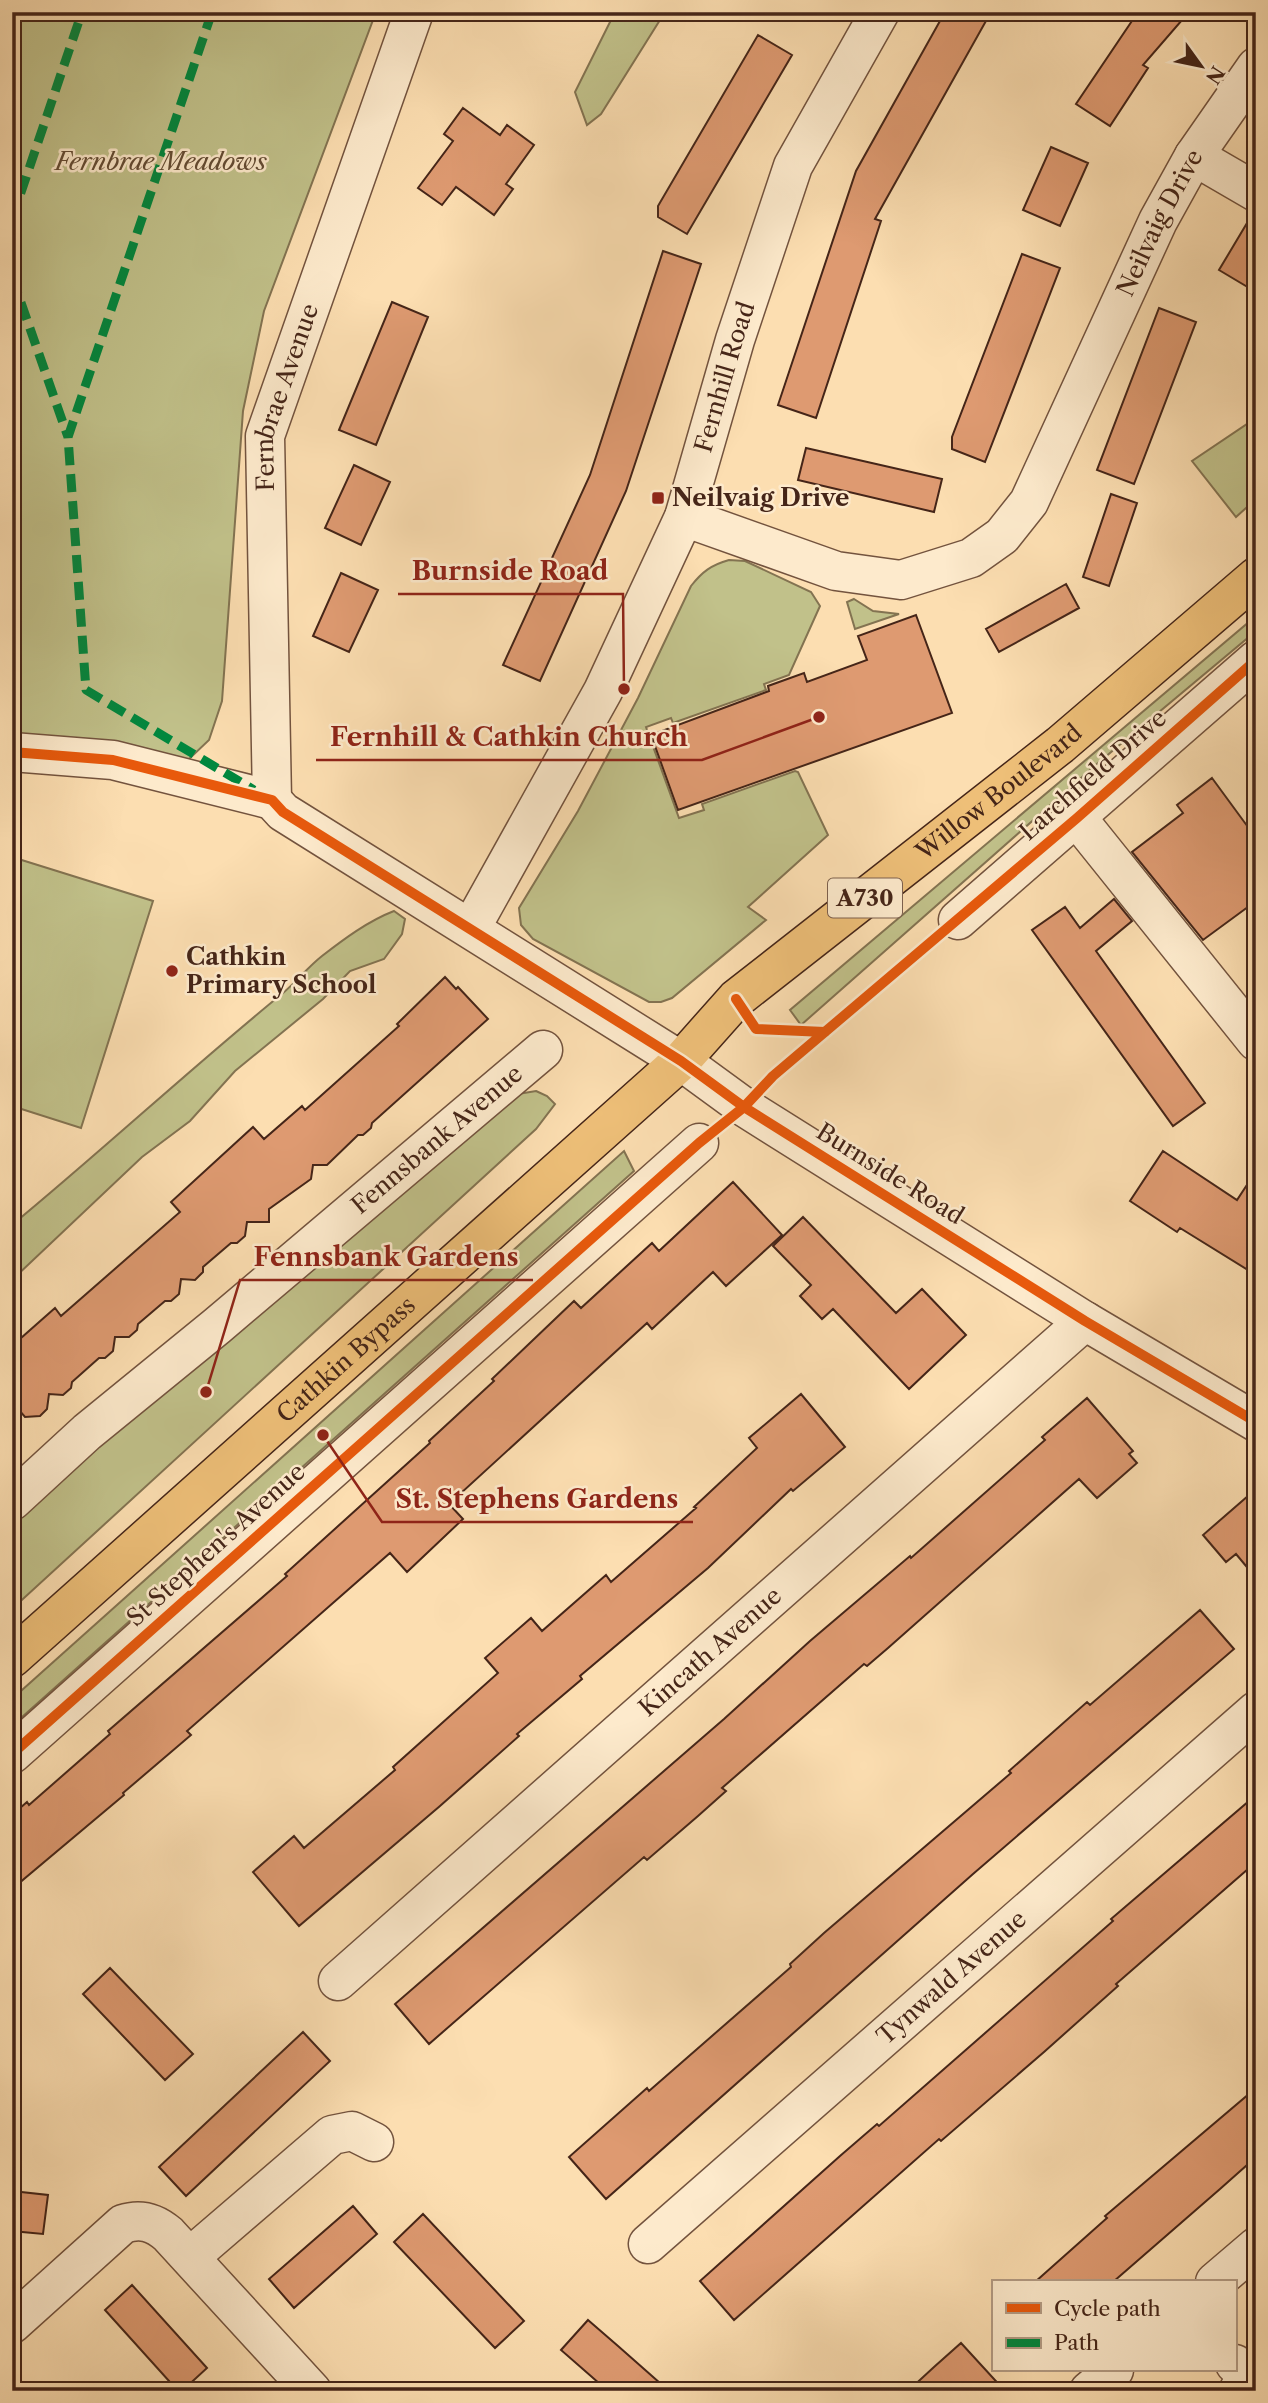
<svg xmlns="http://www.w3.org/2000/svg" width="1268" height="2403" viewBox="0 0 1268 2403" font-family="'Libre Caslon Text',serif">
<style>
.green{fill:#c1c18a;stroke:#837351;stroke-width:2}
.building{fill:#de9a71;stroke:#452518;stroke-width:2}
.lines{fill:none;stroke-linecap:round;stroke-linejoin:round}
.minor-casing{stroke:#73533e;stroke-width:41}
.major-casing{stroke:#452518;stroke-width:41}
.minor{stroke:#fdeacc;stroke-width:38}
.major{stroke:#eebf78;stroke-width:38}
.quiet{stroke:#00873e;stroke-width:9;stroke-dasharray:18 9;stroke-linecap:butt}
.cycleway-casing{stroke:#fdeacc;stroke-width:15}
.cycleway{stroke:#e8590c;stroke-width:10}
.poi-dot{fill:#8f2418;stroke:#fdeacc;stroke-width:2.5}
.labels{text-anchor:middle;stroke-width:5;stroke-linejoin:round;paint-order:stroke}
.shield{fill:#fdeacc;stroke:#7c604e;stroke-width:2}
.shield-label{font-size:23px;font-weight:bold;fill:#452518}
.park-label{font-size:24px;font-style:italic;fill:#644c34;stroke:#fdeacc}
.street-label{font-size:24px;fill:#452518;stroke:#fdeacc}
.poi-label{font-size:24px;font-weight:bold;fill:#452518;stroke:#fdeacc;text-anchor:start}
.leader{fill:none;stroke:#8f2418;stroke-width:2.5}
.callout-dot{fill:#8f2418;stroke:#fdeacc;stroke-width:2.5}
.callout-label{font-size:26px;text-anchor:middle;font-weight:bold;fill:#8f2418;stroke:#fdeacc;stroke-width:5;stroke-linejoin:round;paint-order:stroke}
</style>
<rect width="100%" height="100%" fill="#fcdeb1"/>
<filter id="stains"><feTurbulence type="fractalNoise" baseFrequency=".00286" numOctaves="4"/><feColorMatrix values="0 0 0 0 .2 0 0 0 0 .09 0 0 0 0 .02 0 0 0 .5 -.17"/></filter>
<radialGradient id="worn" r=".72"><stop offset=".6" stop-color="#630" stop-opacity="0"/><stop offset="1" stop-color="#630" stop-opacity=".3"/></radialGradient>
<path class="green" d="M12,12H376L264,311L243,411L222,701L209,740L188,760L12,738Z
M615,12H665L601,114L587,125L575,92Z
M1256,418V499L1236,517L1192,461Z
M729,560L745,561L811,592L820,606L789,675L764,684L766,690L673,723L671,718L646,727L679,818L704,810L702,804L795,771L798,772L828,835L748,907L766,920L672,998L661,1002H649L533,939L521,925L519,908L578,811L638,698L691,586C702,572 711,565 729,560Z
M854,599L873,611L899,614L855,629L847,602Z
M1256,616V631L1098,763L801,1025L790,1010Z
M12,857L153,901L81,1128L12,1106Z
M394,911L405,919L402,934L384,959L350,971L323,999L235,1071L190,1121L142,1157L12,1280V1225C104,1149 191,1068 283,993C297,981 308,967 322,956C344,939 368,921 394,911Z
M536,1091L547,1096L555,1104L536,1129L12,1609V1524L48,1488L518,1094Z
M624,1151L634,1171L12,1726V1699Z"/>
<path class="building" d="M945,12H991L875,219L881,221L816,418L778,405L856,171Z
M1138,12H1189L1143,65L1148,68L1110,126L1076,104Z
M758,35L792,55L687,234L658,217V206Z
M463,108L500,135L507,125L534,145L506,184L513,189L494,215L456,187L442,205L418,188L453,141L444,134Z
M1051,147L1088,163L1060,226L1023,210Z
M1253,213L1256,214V292L1219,270Z
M663,251L701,264L626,491L540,681L503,665L590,475Z
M1022,254L1060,268L985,462L952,449V437Z
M392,302L428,317L376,445L339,430Z
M1159,308L1196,322L1134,484L1097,470Z
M806,448L942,479L934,512L798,480Z
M354,465L390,482L361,545L325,528Z
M1111,494L1137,503L1109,586L1083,577Z
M341,573L378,590L349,652L313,636Z
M1066,584L1079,608L999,652L986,629Z
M916,615L952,713L678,810L651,735L769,691L768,686L804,673L807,682L867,660L858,636Z
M1212,778L1256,838V901L1203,940L1132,852L1183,813L1177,805Z
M1114,899L1132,921L1096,951L1205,1103L1173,1126L1032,930L1065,907L1080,928Z
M445,977L456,989L458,987L488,1019L372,1123L371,1128L363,1135H358L327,1165H313L311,1179L269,1209V1222H247L245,1236L237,1243H231L203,1267V1272L195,1280L181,1279L179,1294L171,1301H165L138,1324L137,1330L129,1337H115L113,1351L105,1358H99L72,1382L71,1388L63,1395L49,1394L47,1409L40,1416L25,1417L12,1402V1346L55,1308L61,1316L180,1212L171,1202L253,1127L264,1139L302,1106L305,1110L399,1026L397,1024Z
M1163,1151L1237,1200L1256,1171V1275L1180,1228L1177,1232L1130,1201Z
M733,1182L782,1235L726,1286L713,1272L652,1329L647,1323L449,1504L463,1519L407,1572L390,1553L187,1731L191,1735L123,1793L124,1795L12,1889V1815L27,1802L29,1805L110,1734L108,1731L287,1576L285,1574L430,1443L429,1441L494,1381L492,1379L574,1301L581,1308L652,1243L659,1251Z
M803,1217L896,1313L922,1289L966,1335L909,1389L833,1309L822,1319L800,1296L811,1285L773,1246Z
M801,1394L845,1447L793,1491L791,1489L708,1568L580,1676L582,1679L517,1734L519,1736L440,1806L299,1926L253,1872L294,1836L304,1848L395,1770L393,1767L498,1673L485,1658L531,1618L542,1631L606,1575L611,1582L696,1508L694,1507L757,1448L749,1438Z
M1087,1398L1133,1451L1129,1454L1137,1463L1097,1498L1079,1479L888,1648L867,1666L864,1664L722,1788L726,1791L698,1816L647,1860L644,1857L429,2044L395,2004L724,1719L810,1641L910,1556L911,1558L1045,1440L1042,1437Z
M1256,1489V1578L1236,1554L1226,1562L1203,1535Z
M1200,1610L1234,1649L973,1874L606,2199L569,2157L647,2088L649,2091L791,1967L790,1964L824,1933L1011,1773L1009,1771L1087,1702L1090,1705Z
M1256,1795V1862L1116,1984L1118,1986L1044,2052L941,2141L939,2139L734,2320L700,2281L840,2156L877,2124L879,2126L1113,1921L1111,1919Z
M110,1968L193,2054L165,2080L83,1994Z
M303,2032L330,2061L186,2196L159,2167Z
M1256,2088V2157L1220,2189L1113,2282H1035L1107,2218L1105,2216Z
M12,2191L48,2195L43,2234L12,2231Z
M353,2206L377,2234L294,2308L269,2279Z
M423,2214L524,2321L495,2348L394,2242Z
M132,2285L207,2368L182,2391H178L105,2310Z
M588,2320L618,2346L669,2391H608L561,2350Z
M961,2343L1005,2391H908L934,2367Z"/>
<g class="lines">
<defs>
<g id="minor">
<path d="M1194,156L1256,192"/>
<path id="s1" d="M684,517L836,571L901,580L971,558L1002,536L1029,502L1158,221L1194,156L1256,67"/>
<path d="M12,752L113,760L272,800L283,812L681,1061L744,1107L1085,1321L1256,1422"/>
<path id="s2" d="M272,800L265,436L414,12"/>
<path d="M1077,818L1256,1041"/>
<path d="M958,920L1256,660"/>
<path id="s3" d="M471,928L603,691L684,517L735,340L793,166L880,12"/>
<path id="s4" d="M12,1501L87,1432L217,1326L543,1050"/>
<path d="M12,1754L699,1143"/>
<path id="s5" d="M338,1981L1085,1321"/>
<path id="s6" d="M648,2244L1256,1711"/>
<path d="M190,2257L332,2135L352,2131L374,2142"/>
<path d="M1215,2282L1256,2247"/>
<path d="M12,2324L123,2224C141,2218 154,2222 168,2234L312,2391"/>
<path d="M1235,2364L1255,2381L1238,2391"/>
<path d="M1089,2391L1114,2370"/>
</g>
<g id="major">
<path id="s7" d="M12,1658L681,1061L736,999L1060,745L1256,577"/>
</g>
</defs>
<use href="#minor" class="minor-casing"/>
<use href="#major" class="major-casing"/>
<use href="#minor" class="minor"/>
<use href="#major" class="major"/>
<path class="quiet" d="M212,12L68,437L86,690L254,790
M12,219L82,12
M12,277L68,437"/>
<defs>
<path id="cycleway" d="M12,752L113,760L272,800L283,812L681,1061L744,1107L1085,1321L1256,1422
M736,999L756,1029L825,1032
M12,1754L699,1143L744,1107L773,1076L1077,818L1256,660"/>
</defs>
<use href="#cycleway" class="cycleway-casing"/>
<use href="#cycleway" class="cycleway"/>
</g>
<g class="poi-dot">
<rect x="651" y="491" width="14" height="14" rx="3.5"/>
<circle cx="172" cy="971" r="7"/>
</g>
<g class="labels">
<rect class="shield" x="828" y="878.5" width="74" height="39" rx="5"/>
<g class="shield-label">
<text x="865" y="906">A730</text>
</g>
<g class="park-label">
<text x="161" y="170">Fernbrae Meadows</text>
</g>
<g class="street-label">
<text dy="8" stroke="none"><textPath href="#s1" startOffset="690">Neilvaig Drive</textPath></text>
<text dy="8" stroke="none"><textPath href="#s3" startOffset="609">Fernhill Road</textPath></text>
<text dy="8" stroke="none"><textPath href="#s2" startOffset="406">Fernbrae Avenue</textPath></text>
<text transform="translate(1093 775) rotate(-41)" y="8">Larchfield Drive</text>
<text dy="8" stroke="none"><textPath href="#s7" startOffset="1314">Willow Boulevard</textPath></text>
<text dy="8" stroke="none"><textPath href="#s4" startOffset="558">Fennsbank Avenue</textPath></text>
<text transform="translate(890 1174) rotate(32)" y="8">Burnside Road</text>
<text dy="8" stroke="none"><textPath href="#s7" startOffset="448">Cathkin Bypass</textPath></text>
<text transform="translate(216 1545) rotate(-42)" y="8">St Stephen's Avenue</text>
<text dy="8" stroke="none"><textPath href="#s5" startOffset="497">Kincath Avenue</textPath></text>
<text dy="8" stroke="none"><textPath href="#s6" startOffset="404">Tynwald Avenue</textPath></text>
</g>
<g class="poi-label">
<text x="672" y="506">Neilvaig Drive</text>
<text x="186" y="965">Cathkin<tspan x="186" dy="28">Primary School</tspan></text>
</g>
</g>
<path class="leader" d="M624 689L623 594H398M819 717L702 760H316M206 1392L240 1280H533M323 1435L382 1522H693"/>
<g class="callout-dot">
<circle cx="624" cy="689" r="7"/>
<circle cx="819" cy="717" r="7"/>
<circle cx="206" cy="1392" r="7"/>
<circle cx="323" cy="1435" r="7"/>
</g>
<g class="callout-label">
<text x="510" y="580">Burnside Road</text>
<text x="509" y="746">Fernhill &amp; Cathkin Church</text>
<text x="386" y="1266">Fennsbank Gardens</text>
<text x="537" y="1508">St. Stephens Gardens</text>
</g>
<rect width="1268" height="2403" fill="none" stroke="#fcdeb1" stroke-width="42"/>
<rect x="14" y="14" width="1240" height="2375" fill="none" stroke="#452518" stroke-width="3.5"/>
<rect x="21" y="21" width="1226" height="2361" fill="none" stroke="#452518" stroke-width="2"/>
<rect x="992" y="2280" width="245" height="91" fill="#fdeacc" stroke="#b39b84" stroke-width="2"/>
<rect x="1006" y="2303" width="35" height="10" fill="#e8590c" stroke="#b39b84" stroke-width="2"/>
<text x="1054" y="2316" font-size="21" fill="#452518">Cycle path</text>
<rect x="1006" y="2338" width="35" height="10" fill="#00873e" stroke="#b39b84" stroke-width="2"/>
<text x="1054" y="2350" font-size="21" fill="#452518">Path</text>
<g transform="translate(1201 66) rotate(123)" stroke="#fdeacc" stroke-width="5" paint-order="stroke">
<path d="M0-5L12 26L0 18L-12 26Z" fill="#452518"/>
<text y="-10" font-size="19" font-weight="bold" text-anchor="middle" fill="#452518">N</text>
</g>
<rect width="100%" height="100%" filter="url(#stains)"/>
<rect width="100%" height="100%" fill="url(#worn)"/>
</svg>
